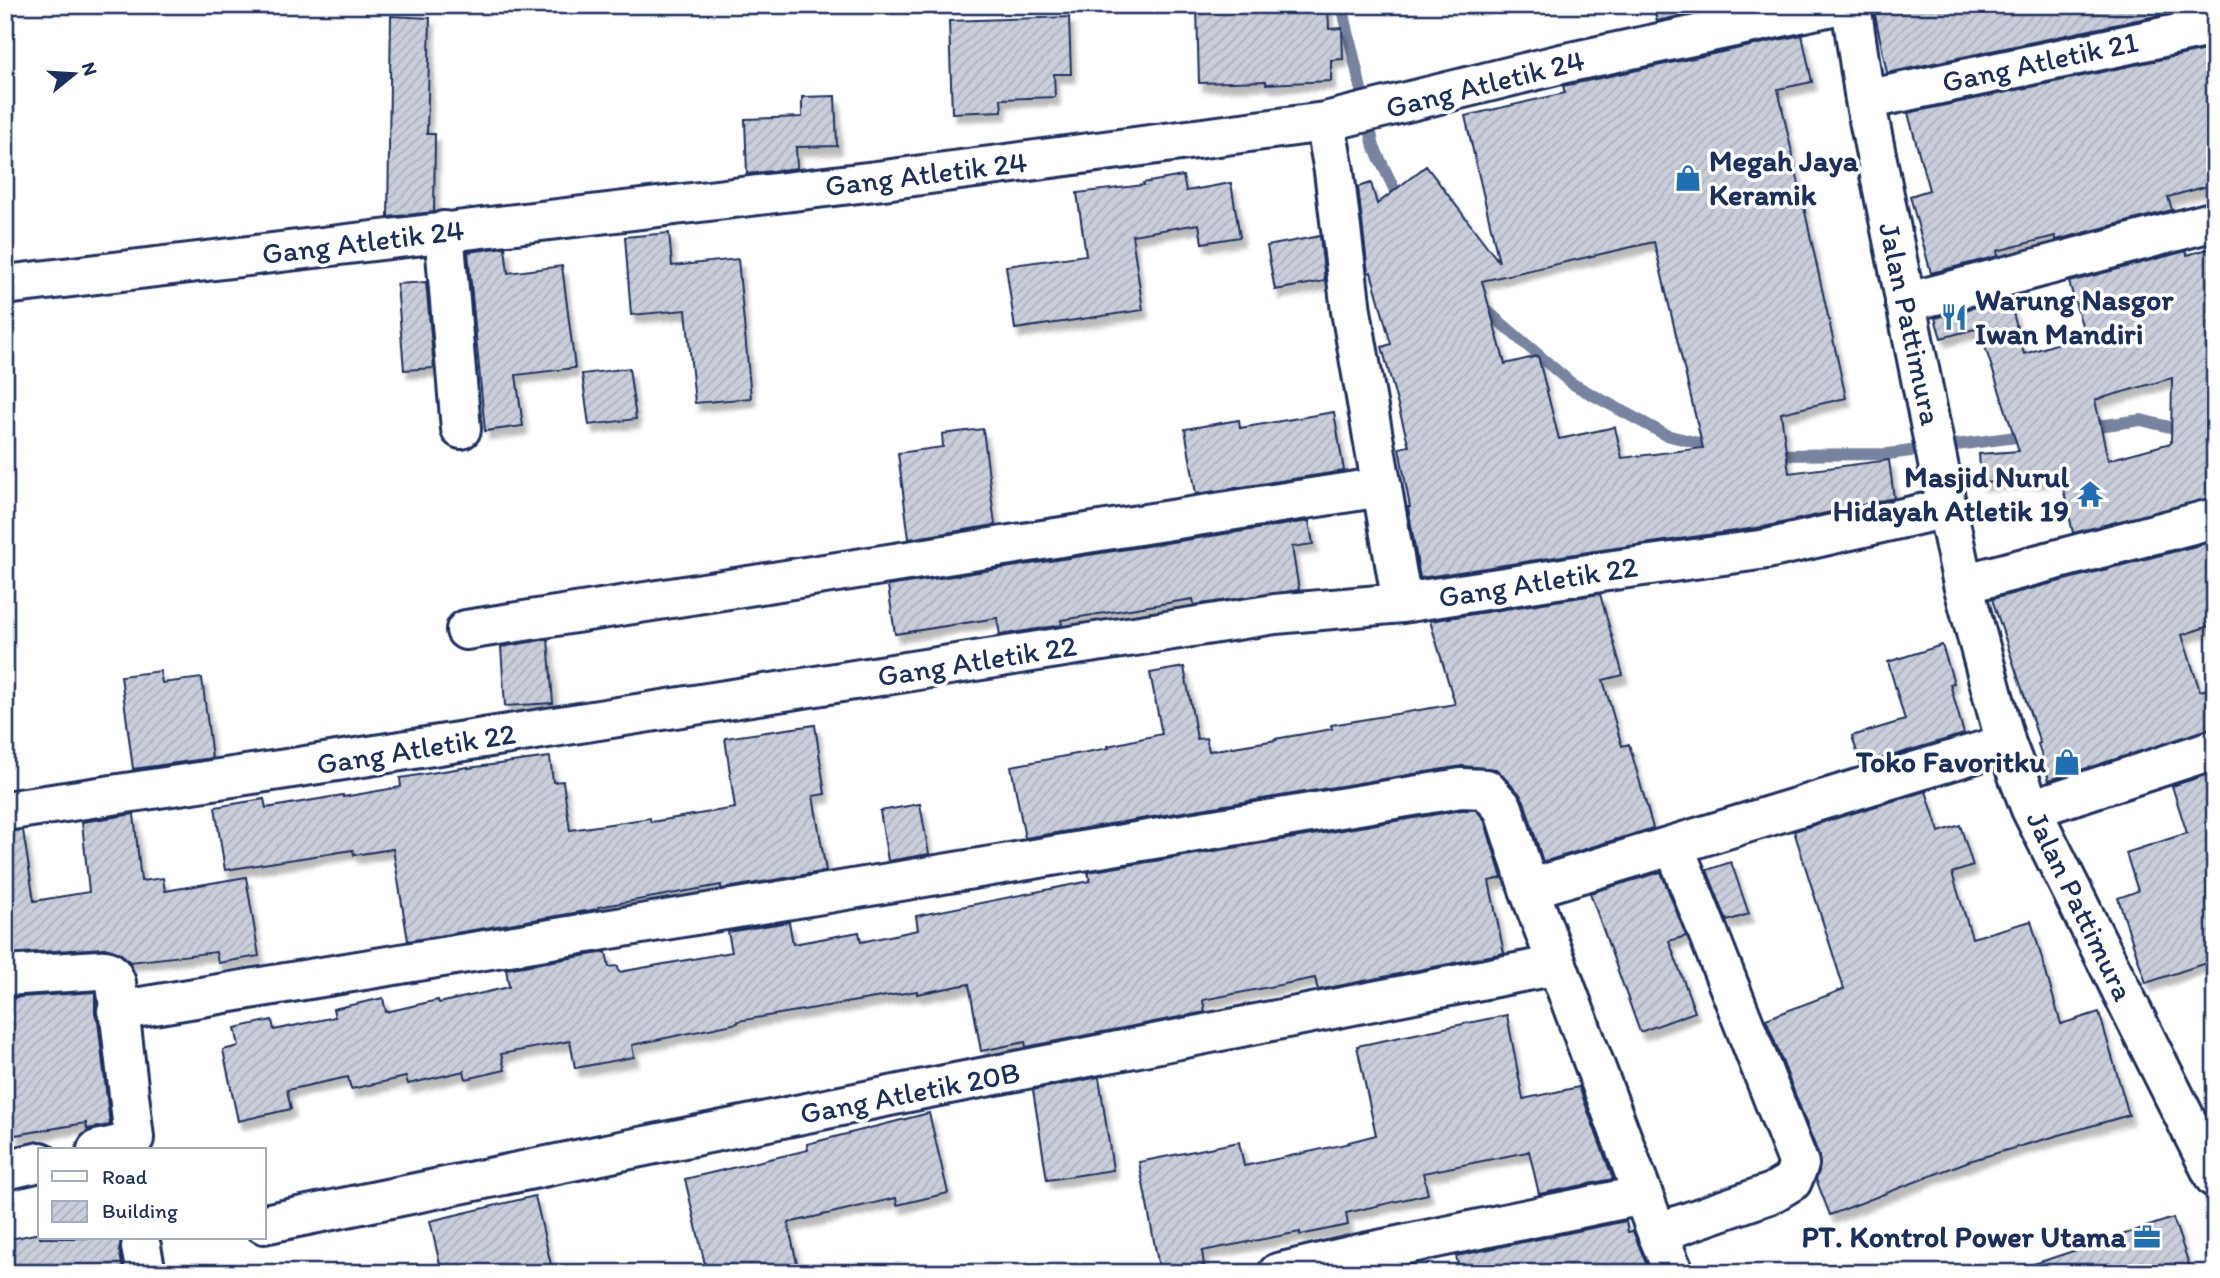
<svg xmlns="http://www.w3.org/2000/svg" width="2220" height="1278" viewBox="0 0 2220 1278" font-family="Itim,sans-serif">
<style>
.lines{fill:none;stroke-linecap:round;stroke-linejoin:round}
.stream{stroke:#77839f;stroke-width:12}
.building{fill:url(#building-hatch);stroke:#1b2f5e;stroke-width:2;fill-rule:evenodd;filter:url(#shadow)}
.minor-casing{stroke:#1b2f5e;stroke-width:44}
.minor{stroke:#fff;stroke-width:38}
.labels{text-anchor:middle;stroke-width:7;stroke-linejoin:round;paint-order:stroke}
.street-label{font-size:30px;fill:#1b2f5e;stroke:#fff}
.poi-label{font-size:30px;font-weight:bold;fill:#1b2f5e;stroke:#fff;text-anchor:end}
</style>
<defs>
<pattern id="building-hatch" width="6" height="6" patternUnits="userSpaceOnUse" patternTransform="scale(1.75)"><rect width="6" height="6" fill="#caceda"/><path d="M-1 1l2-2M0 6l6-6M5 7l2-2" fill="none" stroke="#adb1be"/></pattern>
<filter id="shadow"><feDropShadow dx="4.5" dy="8" stdDeviation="2" flood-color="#0004"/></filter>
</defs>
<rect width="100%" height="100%" fill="#fff"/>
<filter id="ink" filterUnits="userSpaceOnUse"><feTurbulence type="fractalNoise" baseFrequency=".0143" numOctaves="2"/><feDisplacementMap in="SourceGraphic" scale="14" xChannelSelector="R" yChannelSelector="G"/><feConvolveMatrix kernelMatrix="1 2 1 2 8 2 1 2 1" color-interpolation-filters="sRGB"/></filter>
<g filter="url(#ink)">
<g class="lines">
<path class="stream" d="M1342,5L1374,147L1402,205
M1479,304L1571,383L1666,435L1718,448
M2084,428L2141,420L2186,431
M1770,455L1888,454L2031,435"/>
</g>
<path class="building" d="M1271,5H1328L1329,29L1342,28L1343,59L1331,60V81L1266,84V81L1199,83L1197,8Z
M1653,5H1731L1657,21Z
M1873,5H2198V7L1887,73Z
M391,16L430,18L427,134H435L434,212L388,217Z
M1069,17L1071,74H1054L1055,97L1001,99L1002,111L952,113L949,21Z
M1802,35L1812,82L1778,89L1846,398L1781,413L1789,473L1889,460L1894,498L1763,527L1588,552L1420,578L1408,507H1410L1399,448L1409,446L1382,347L1391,344L1371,272L1368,273L1358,187L1371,183L1377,204L1426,166L1499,262L1465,116L1565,93L1563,86ZM1654,242L1703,448L1622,458L1615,427L1559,439L1538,356L1505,364L1482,281Z
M2215,48V113L2206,115L2215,146V184L2168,197L2172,210L2056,240L2055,236L1997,251L1998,256L1931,273L1910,196L1929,190L1908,113Z
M835,96L837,146L796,147L797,168L747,174L745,119L802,117V97Z
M1183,176L1186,191L1231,183L1240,237L1202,243L1199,224L1132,235L1143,310L1015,329L1006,266L1086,255L1077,193L1144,185L1143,183Z
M669,233L672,266L738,259L751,398L695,403L686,310L631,315L625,237Z
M1320,236L1325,281L1275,290L1267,246Z
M505,247L508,273L562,266L575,368L516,375L523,426L485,431L468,252Z
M2215,247V497L2073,533L2061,478L1981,483L1979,454L2019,451L1979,328L1941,338L1935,318L2009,298L2024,354L2085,335L2069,282L2186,251L2187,255ZM2172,378L2171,443L2108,460L2095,400Z
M426,282L434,368L404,370L397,284Z
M629,368L636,419L589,425L582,374Z
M1334,412L1344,471L1196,494L1185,429L1239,420L1240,428Z
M983,429L995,525L909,539L898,453L943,447L942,434Z
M1309,521L1313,544L1292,547L1299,590L1194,605L1193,599L1061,620L1062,625L1000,635L997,618L895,634L888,586Z
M2215,541V624L2182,635L2200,691L2215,687V728L2049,780L2038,744L2040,743L1992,599Z
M1600,594L1623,675L1603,680L1622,746L1629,744L1653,828L1543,862L1524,801L1519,793L1496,769L1462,766L1025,838L1011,766L1109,748L1108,746L1162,734L1150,673L1184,667L1197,739L1206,738L1209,751L1276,740L1275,739L1332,729L1331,725L1455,704L1430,621Z
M548,639L553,703L505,706L501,647Z
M1942,645L1954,683L1950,684L1964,734L1861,765L1852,736L1905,720L1888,662Z
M160,671L162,683L202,678L212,758L133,769L121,676Z
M815,725L825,794L813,796L826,871L721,889V885L598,907V909L408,941L393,849L354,855L353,850L225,870L215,807L264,799L266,808L343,795V797L401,787L400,778L468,767V768L550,757L553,782L563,781L570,830L650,818L651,822L735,808L725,738Z
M2215,772V960L2146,983L2118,898L2138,891L2126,853L2187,833L2172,786Z
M1926,791L1939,832L1960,825L1973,866L1952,873L1972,938L2031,921L2061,1024L2099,1012L2129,1115L1969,1161L1830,1215L1816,1179L1819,1171V1156L1766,1019L1844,989L1794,831Z
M920,804L929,854L888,861L880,811Z
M1462,810H1476L1484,819L1502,878L1489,881L1504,953L1318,990L1315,978L1203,1000L1205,1012L1026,1047L1025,1042L981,1051L969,984L917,994V991L738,1021V1023L632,1045L634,1057L575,1068L570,1041L501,1054L505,1070L466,1079L464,1071L408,1084L406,1077L351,1089L348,1077L287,1090L291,1109L238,1121L223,1050L239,1046L235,1028L272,1020L274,1030L335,1017L333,1009L383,998L386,1012L438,1000L439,1003L509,987L506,969L606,952L609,967L618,966L619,972L732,952L728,932L789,922L793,944L859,932L861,942L918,930L916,916L1090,881L1088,872Z
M134,814L141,881L163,878L165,891L246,877L259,956L218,963L216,952L130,962L120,953L105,948L5,954V832L23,830L34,901L89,892L82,822Z
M1731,862L1749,914L1727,921L1707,870Z
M1661,872L1686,936L1669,941L1695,1012L1640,1032L1590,893Z
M95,992V1014L98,1021L110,1125L87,1129L86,1123L15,1135L5,1077V998Z
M1507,1015L1523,1099L1579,1087L1613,1179L1539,1194L1529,1151L1527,1152L1423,1173L1428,1194L1346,1213L1348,1225L1300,1235V1232L1202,1251L1204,1266L1160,1273L1139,1162L1239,1142L1244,1166L1350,1143L1349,1142L1376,1135L1357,1046Z
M1099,1077L1113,1170L1047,1180L1033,1090Z
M929,1113L948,1193L897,1205L896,1198L788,1223L799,1273H707L685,1179L808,1150L807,1144Z
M535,1196L552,1269L536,1273H442L430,1221Z
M2173,1218L2192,1273H2026L2025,1267Z
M1626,1221L1628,1232L1633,1231L1650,1273H1460L1456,1256Z
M40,1233V1238H122L119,1250L124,1273H5V1240Z"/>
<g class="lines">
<defs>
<path id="minor" d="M1851,5L1865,100L1947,508L1963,584L2006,744L2031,809L2215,1178
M1865,100L2215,26
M1325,122L1334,171L1351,311L1402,603
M444,231L461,429
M5,285L884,180L1325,122L1561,64L1837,5
M1905,303L2215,221
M1963,584L2215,518
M466,630L1382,487
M2031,809L2215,749
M5,811L286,769L1275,614L1402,603L1614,570L1767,549L1947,508
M1529,889L2006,744
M5,976L99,970C110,969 112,973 116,983L134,1138L128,1143L97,1150
M117,1011L1461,788L1486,789L1503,808L1529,889L1657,1233L1674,1273
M5,1170L40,1162
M264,1224L919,1090L1557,965
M1657,1233L1772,1193L1792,1181L1799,1164L1674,846
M141,1247L146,1273
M1278,1273L1359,1254L1643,1195"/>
</defs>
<use href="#minor" class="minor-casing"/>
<use href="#minor" class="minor"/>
</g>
</g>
<defs>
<symbol id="shop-bare" viewBox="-9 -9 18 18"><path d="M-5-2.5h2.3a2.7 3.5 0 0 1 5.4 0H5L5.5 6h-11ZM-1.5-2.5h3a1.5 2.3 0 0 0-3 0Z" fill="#1f6fb2" stroke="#fff" stroke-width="2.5" paint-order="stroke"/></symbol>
<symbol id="restaurant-bare" viewBox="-9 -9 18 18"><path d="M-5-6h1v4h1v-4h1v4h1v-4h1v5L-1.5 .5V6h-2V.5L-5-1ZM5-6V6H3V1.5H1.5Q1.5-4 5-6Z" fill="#1f6fb2" stroke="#fff" stroke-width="2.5" paint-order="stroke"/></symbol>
<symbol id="temple-bare" viewBox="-9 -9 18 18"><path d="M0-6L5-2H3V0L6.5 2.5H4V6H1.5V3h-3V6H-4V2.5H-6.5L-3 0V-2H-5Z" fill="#1f6fb2" stroke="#fff" stroke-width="2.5" paint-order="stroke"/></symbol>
<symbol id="office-bare" viewBox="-9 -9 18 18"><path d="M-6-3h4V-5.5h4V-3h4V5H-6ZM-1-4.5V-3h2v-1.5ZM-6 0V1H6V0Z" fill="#1f6fb2" stroke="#fff" stroke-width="2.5" paint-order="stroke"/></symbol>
</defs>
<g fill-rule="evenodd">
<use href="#shop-bare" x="1669" y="159" width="38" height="38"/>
<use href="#restaurant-bare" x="1935" y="298" width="38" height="38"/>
<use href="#temple-bare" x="2071" y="475" width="38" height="38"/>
<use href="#shop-bare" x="2048" y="743" width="38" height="38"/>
<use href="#office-bare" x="2128" y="1218" width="38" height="38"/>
</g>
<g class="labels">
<g class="street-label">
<text transform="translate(2040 62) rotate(-12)" y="10">Gang Atletik 21</text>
<text transform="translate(1485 84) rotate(-14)" y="10">Gang Atletik 24</text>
<text transform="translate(926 174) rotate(-7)" y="10">Gang Atletik 24</text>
<text transform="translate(363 242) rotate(-7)" y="10">Gang Atletik 24</text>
<text transform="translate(1910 324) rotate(78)" y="10">Jalan Pattimura</text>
<text transform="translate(1538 582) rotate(-9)" y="10">Gang Atletik 22</text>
<text transform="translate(977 661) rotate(-9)" y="10">Gang Atletik 22</text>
<text transform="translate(416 749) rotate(-9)" y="10">Gang Atletik 22</text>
<text transform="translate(2080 906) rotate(64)" y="10">Jalan Pattimura</text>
<text transform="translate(910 1093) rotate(-11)" y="10">Gang Atletik 20B</text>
</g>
<g class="poi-label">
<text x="1709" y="171" text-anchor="start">Megah Jaya<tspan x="1709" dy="34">Keramik</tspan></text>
<text x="1975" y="310" text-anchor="start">Warung Nasgor<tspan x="1975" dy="34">Iwan Mandiri</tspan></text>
<text x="2069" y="487">Masjid Nurul<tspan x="2069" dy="34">Hidayah Atletik 19</tspan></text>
<text x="2046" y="772">Toko Favoritku</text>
<text x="2126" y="1247">PT. Kontrol Power Utama</text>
</g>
</g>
<rect width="2220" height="1278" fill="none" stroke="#fff" stroke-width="28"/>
<rect x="14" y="14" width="2192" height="1250" fill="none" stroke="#1b2f5e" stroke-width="2.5" filter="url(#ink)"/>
<rect x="38" y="1148" width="228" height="91" fill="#ffffff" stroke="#a4acbf" stroke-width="2"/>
<rect x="52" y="1171" width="35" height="10" fill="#ffffff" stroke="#a4acbf" stroke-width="2"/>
<text x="102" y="1184" font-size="21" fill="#1b2f5e">Road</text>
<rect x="52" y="1201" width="35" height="21" fill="url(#building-hatch)" stroke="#a4acbf" stroke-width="2"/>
<text x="102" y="1218" font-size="21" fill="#1b2f5e">Building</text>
<g transform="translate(74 74) rotate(72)" stroke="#ffffff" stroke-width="5" paint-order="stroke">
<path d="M0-5L12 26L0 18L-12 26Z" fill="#1b2f5e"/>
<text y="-10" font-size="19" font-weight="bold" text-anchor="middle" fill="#1b2f5e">N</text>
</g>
</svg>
